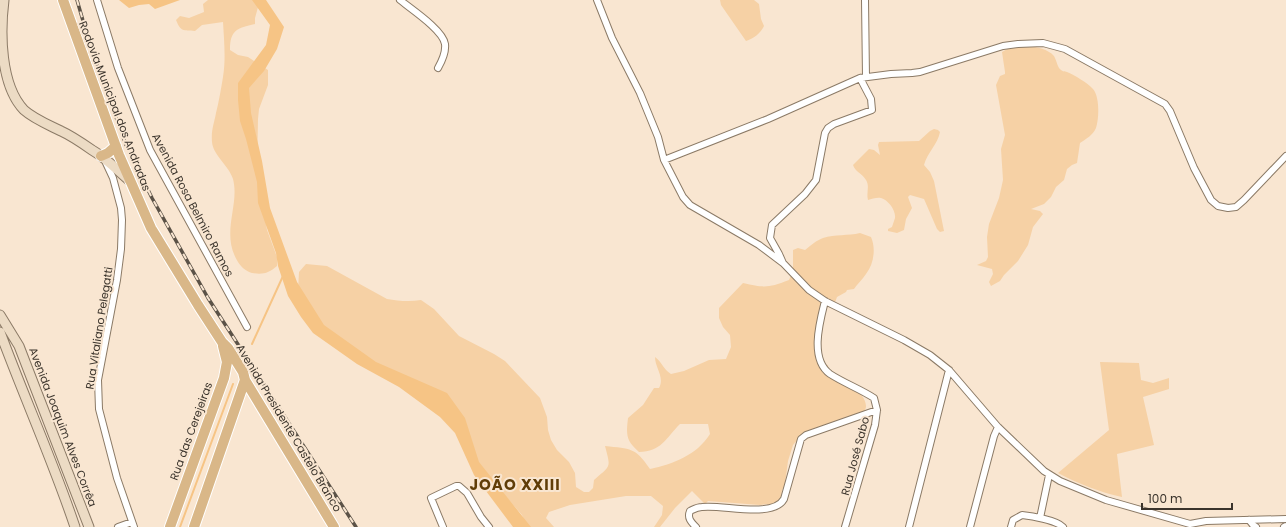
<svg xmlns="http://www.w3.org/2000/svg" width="1286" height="527" viewBox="0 0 1286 527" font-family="Poppins,sans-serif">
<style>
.green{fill:#f6d1a5}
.water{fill:#f6c485}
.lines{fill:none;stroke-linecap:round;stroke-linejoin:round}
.stream{stroke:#f6c485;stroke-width:2}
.minor-casing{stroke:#8b7a66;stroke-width:8}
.secondary-casing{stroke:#8b7a66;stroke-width:11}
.primary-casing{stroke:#fff;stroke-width:12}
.minor{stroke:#fff;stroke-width:6}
.secondary{stroke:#ecdbc4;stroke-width:9}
.primary{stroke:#d9b788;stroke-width:10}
.rail-casing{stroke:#5b5247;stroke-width:3.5}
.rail{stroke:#f9e6d1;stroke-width:2;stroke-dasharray:6;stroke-linecap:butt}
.labels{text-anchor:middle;stroke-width:4;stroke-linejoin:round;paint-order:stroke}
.street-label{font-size:11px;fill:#3b342c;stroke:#f9e6d1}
.district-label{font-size:15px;font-weight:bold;letter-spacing:1px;fill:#603d07;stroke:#f9e6d1}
</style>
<rect width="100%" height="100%" fill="#f9e6d1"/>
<path class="green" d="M208,0H260L255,18V24C237,28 230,30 230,50L238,55L248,57L268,70V85L259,109L258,119L257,170L267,230L277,257V266C269,273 263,275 252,273C246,271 241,267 238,262C220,233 240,206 233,179C229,166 213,155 212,142C211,130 214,124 216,113C219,101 221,89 223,77C226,59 224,40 223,22L202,25L195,31C183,30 181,32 176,20L180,16L189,18L204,12L203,4Z
M720,0H754L759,4L761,19L764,26C761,33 753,39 746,41L721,5Z
M1028,46C1037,47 1048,49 1054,56C1057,61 1057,67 1061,70C1066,73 1062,70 1067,72C1074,75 1088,83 1093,89C1100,97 1099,119 1096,128C1093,135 1086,139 1080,143L1077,163L1072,165L1067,169L1064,180L1056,187L1051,197L1044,204L1031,209L1040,211L1043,214L1033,227L1028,245L1018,261L1004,275L1000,281L991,286L989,282L993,274L992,269L977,265L986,261L988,257L987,237L989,224L999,198L1003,180L1001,149L1005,135L996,85L1000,76L1005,74V72L1002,52L1009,48Z
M934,129L938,130L940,132C938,144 927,153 924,165L930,172L934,181L944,231L940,232L937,229L924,199L910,195L908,197L912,208L906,219L904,230L897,233L888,231V229L892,227C893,224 894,221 895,218C896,210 888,200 881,198C877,197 872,199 868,200C866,193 870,186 866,180C862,173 855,172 853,165L869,149L874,150L880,155L878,145L879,142L919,141L930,131Z
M860,233L871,237C876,248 874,264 866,274C862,280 857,284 854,289L847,290L846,292L837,297L833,308C827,306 823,306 819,311L815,342L823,366L828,365V370C838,377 866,391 866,406C866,411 862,413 859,417L809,432L798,439L793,445L788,461L785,484L782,490L781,498L779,504L768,506L767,504L760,505L708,501L705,504L692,491L675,508L660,527H654L662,515L663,506L651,496H626L570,505L549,512L546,518L554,527H527L522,515L475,461L449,416L325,339L298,291L299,272L306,264L327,266L387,299C398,301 410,302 421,300L434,309L459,336L494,354L505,361L540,398L547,417L548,430L551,440L557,450L569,462L575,473L576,487L584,492H589L593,488L594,480C611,465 611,469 605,446C631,449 635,447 650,469C673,464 697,455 710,434L708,424H680C666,438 661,452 639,452C626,441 626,435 628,418L643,405L654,388H659C665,377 655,368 655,357C662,362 663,369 671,374L684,371L709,360L726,359L731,347L730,335L723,327L719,318V308L743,283C765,288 768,288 789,280L793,271V250L798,248L805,250C810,246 817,240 823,238C835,234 848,236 860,233Z
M1100,362L1139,363L1141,380L1153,383L1169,378V389L1143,397L1154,445L1117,454L1122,497C1099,492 1079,484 1058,473L1109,430Z"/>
<path class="water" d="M119,0H180L155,9L149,4L139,5L129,8Z
M252,0H266L284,27L277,49L264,71L249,88L251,113L262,161L270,208L297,282L324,325L376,362L447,393L465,418L479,462L531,527H513L474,475L455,433L440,417L399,387L357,364L313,333L301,317L288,296L278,266L276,253L258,203L257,182L246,139L240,121L238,100V83L266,45L270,25Z"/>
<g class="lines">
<path class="stream" d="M252,344L283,276
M180,527L233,384"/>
<defs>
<path id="minor" d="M97,0L118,68L150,150L247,327
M400,0C411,9 443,30 445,44C446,52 442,61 438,68
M597,0L612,38L640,93L658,137L664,160L683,197L690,205L759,245L783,263L809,290L825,301L904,340L930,355L949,370L998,427L1044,471L1060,481L1106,500L1190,524L1206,521L1286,519
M865,0L866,77
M664,160L768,119L860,78L891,74L912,73L920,72L1003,46L1018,44L1043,43L1065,49L1165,104L1170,111L1194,168L1211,200L1218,206L1228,208L1236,207L1244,200L1286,156
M106,163L113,178L121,208L122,220L121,249L117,280L98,380L99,409L117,478L134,527
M783,263L779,254L770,238L772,225L805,194L816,180L825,133L828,128L834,124L872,110L871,99L860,78
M825,301C820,321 809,359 830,374C844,383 860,389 874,398L877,410L875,425L845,527
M1040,518L1049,475
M1249,520L1253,525L1256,527
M118,527L132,522
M443,527L431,498L456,486H459L467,493L481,517L489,527
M696,527C691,522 687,518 690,511C694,509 697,507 702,507C722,504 773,519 784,499L801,439L806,435L877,410
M909,527L949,370
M970,527L994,436L998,427
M1011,527L1013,520L1022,515C1031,516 1056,520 1063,527
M1284,527L1286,526"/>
<path id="secondary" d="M4,0C0,32 0,85 24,110C34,119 49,125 61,131C72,136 82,143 92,150C106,158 117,170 130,181
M0,315L19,346L89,527
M0,332C24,397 53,461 75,527"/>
<path id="primary" d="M63,0L119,155L151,228L198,305L222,342L228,348L243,372L245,380L334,527
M101,156L108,153L116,146
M170,527L224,378L227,362L223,346
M194,527L245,380"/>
</defs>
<use href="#minor" class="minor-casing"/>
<use href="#secondary" class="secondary-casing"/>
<use href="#primary" class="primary-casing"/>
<use href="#minor" class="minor"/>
<use href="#secondary" class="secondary"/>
<use href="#primary" class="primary"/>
<defs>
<path id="rail" d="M77,0L90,45L126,145L152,198L208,298L356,527"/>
</defs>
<use href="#rail" class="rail-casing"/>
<use href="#rail" class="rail"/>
</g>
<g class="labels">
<g class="street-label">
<text transform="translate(115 106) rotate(69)" y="4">Rodovia Municipal dos Andradas</text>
<text transform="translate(193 205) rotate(62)" y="4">Avenida Rosa Belmiro Ramos</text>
<text transform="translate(99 328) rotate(-81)" y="4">Rua Vitaliano Pelegatti</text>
<text transform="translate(63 427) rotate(69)" y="4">Avenida Joaquim Alves Corrêa</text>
<text transform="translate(289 428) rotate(59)" y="4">Avenida Presidente Castelo Branco</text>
<text transform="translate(191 431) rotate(-70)" y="4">Rua das Cerejeiras</text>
<text transform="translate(855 456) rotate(-75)" y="4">Rua José Sabo</text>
</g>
<g class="district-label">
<text x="515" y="490">JOÃO XXIII</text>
</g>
</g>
<path d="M1142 503v6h90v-6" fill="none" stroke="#3b342c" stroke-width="2"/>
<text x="1148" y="503" font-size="12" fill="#3b342c" stroke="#f9e6d1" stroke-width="3" paint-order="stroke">100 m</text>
</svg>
